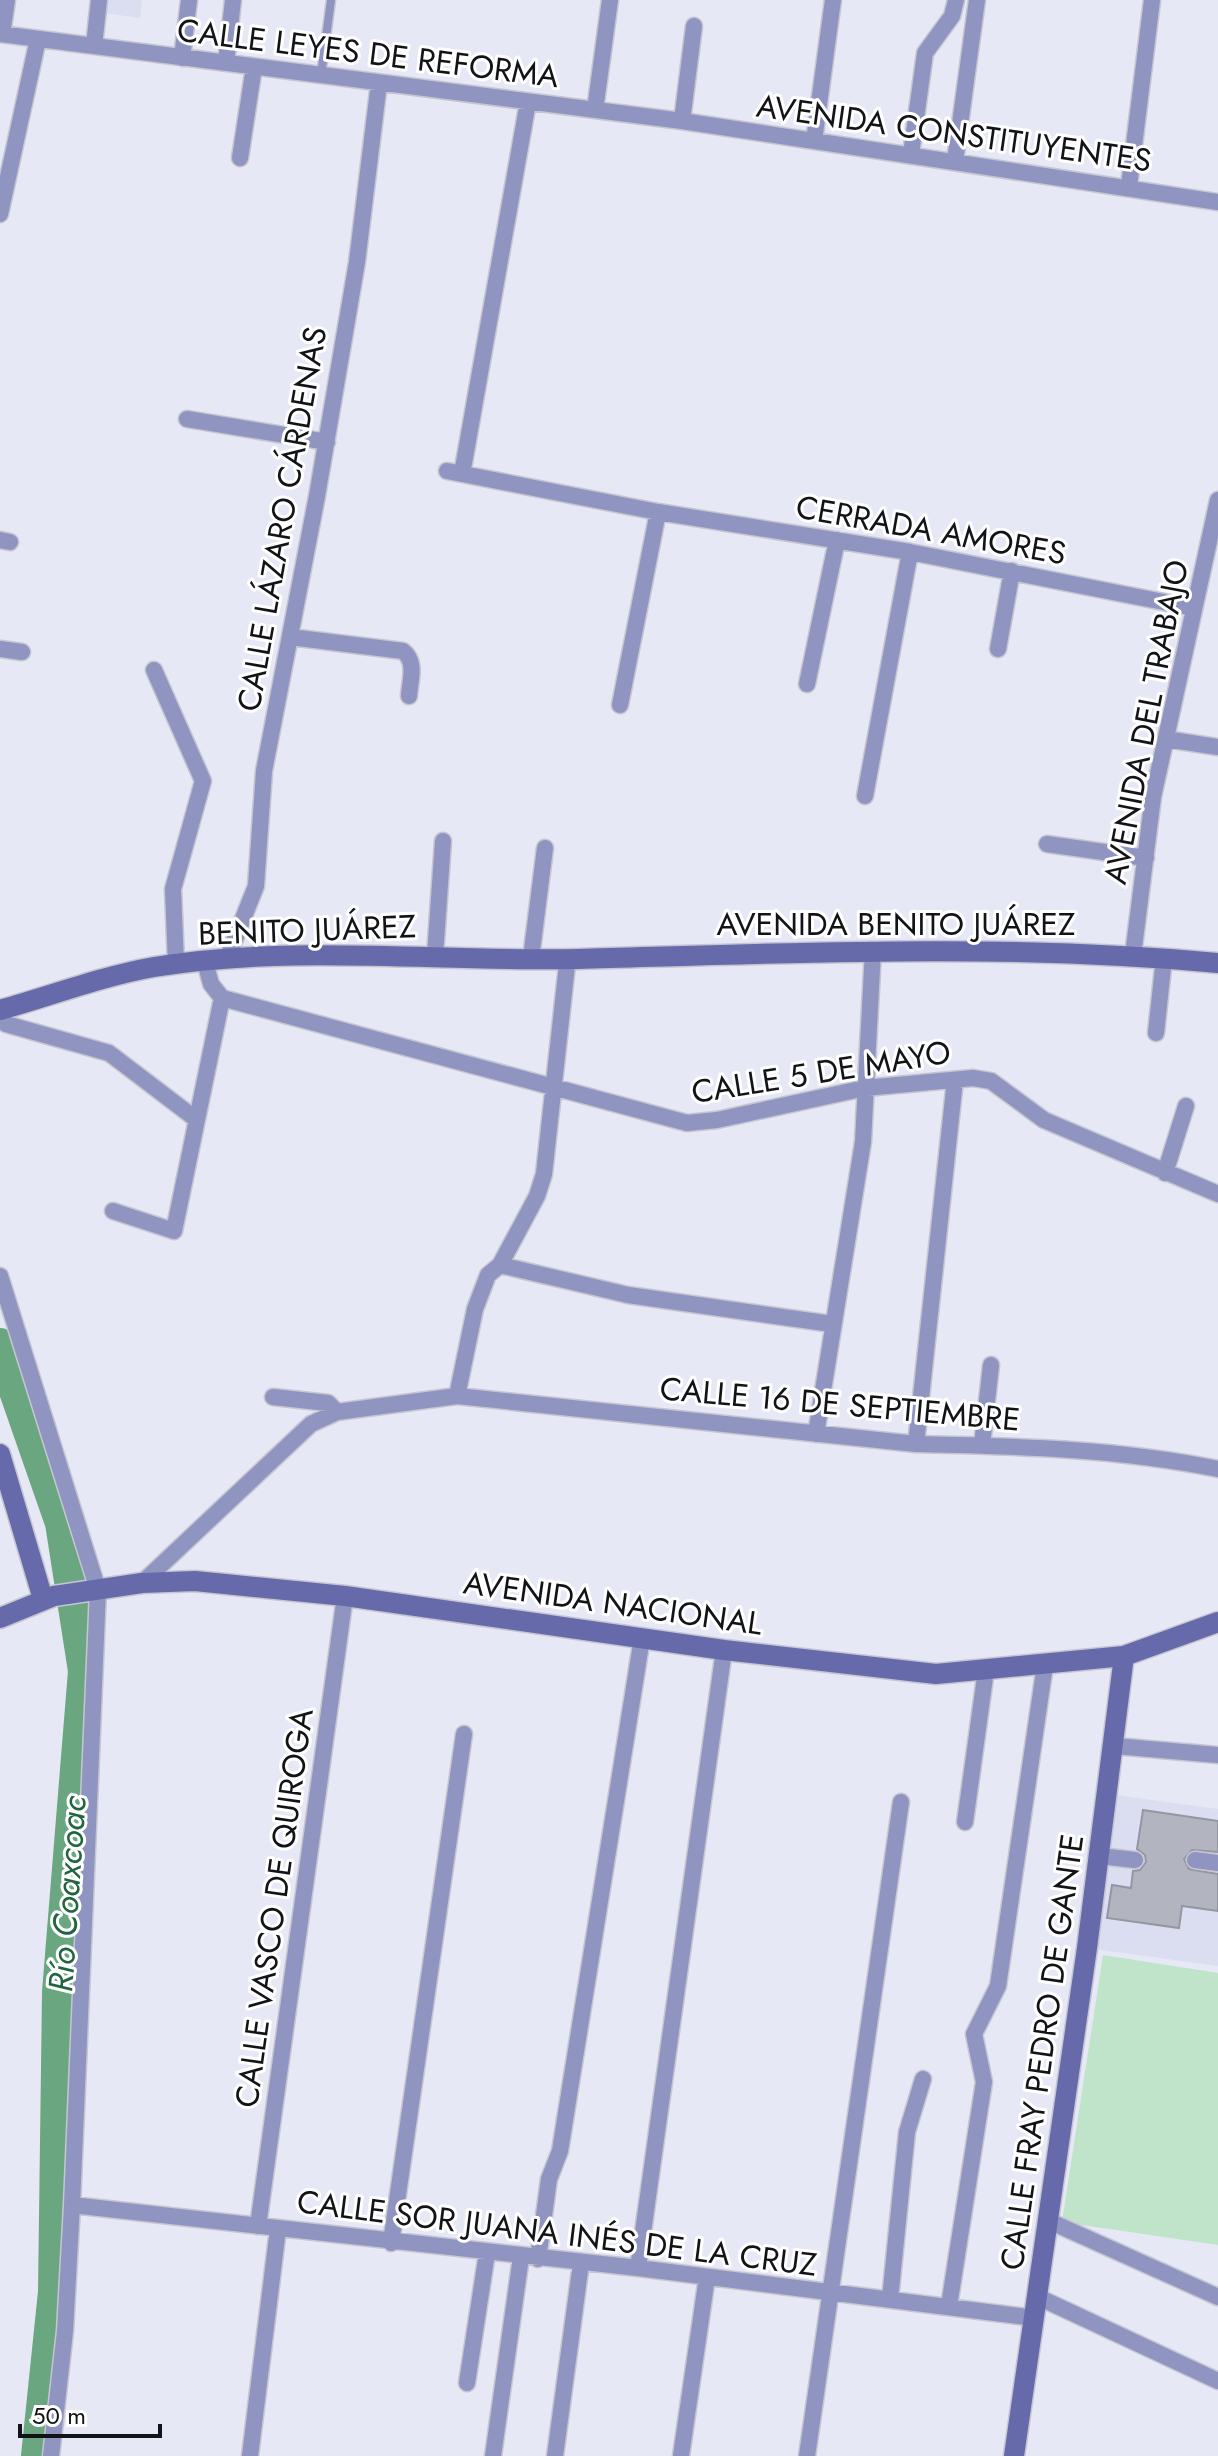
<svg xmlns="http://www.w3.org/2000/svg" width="1218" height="2456" viewBox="0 0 1218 2456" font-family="Jost,sans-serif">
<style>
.built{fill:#dbddf1}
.grass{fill:#bfe4ca}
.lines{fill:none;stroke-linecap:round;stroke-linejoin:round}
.river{stroke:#6aa780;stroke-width:34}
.building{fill:#b2b4c0;stroke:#9596a2;stroke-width:2}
.lane-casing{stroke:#c5c6d1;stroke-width:11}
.street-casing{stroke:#c5c6d1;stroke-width:19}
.secondary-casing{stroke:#c5c6d1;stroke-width:23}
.lane{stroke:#9094c1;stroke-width:8}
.street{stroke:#9094c1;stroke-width:16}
.secondary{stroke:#666aaa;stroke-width:20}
.labels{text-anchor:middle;stroke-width:6;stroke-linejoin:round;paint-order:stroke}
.street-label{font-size:32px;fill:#121317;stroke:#fff}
.water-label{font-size:34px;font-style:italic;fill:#21653f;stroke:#fff}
</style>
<rect width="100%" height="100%" fill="#e7e8f5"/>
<path class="built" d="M106,0H142L140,18L104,13Z
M1108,1794L1218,1809V1966L1087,1948Z"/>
<path class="grass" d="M1103,1955L1218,1973V2245L1062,2222Z"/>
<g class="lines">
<path class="river" d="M0,1345L62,1523L85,1671L59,1992L55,2292L38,2456"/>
</g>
<path class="building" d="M1143,1810L1218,1821V1852L1192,1850L1184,1859L1189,1869L1218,1874V1911L1182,1906L1179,1928L1107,1918L1112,1885L1131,1888L1133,1871L1140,1870L1146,1862L1145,1855L1137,1849Z"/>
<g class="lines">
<defs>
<path id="lane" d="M321,75L331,0"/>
<path id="street" d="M0,34L682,121L1218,202
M2,34L7,0
M94,46L99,0
M182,58L189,0
M226,63L233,0
M595,110L610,0
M682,121L694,26
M814,141L833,0
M911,154L925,53L952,16L956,0
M240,158L254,67
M955,161L977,0
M1129,186L1152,0
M0,214L38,39
M187,419L327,442
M447,471L658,512L910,552L1194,608
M462,474L528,102
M0,540L10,542
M290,637L403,651C417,662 410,680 409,696
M0,649L22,652
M998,649L1012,571
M154,670L203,781L173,889L176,964
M807,684L837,540
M620,705L658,512
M1166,739L1218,747
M865,796L910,552
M1047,844L1146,858
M1133,955L1153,797L1218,500
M435,956L443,841
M531,958L545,848
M227,959L256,886L264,771L317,496L357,262L379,83
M205,962L211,984L222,998L687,1123L717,1120L865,1088L973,1078L991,1081L1044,1120L1218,1194
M0,1018L6,1024L109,1053L197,1120
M1156,1033L1164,958
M1165,1173L1186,1106
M113,1211L174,1231L222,998
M500,1265L628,1295L832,1324
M0,1276L98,1590L72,2205L65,2331L51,2456
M457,1396L475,1309L488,1275L500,1265L537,1196L544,1174L567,965L573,959
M273,1397L328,1403L337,1412
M816,1434L863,1142L873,950
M916,1444L955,1080
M982,1445L991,1365
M142,1583L311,1424L337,1412L457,1396L916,1444C1016,1446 1120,1449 1218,1469
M1115,1746L1218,1755
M965,1822L986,1670
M1100,1856L1135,1860
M1195,1860L1218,1863
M72,2205L638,2268L1035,2318
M1049,2221L1218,2297
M258,2226L345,1596
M391,2243L464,1734
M538,2259L549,2179L560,2151L642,1638
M638,2268L724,1650
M1038,2297L1218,2381
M890,2299L907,2132L923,2079
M949,2306L984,2082L974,2034L998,1986L1045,1665
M467,2383L487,2253
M250,2456L278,2229
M493,2456L521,2257
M555,2456L581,2263
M681,2456L707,2277
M807,2456L901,1802"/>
<path id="secondary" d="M0,1010C50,996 103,976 154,967C295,944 437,962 578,959C792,953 1005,943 1218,963
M0,1454L43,1599
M0,1618L54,1596L142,1583L195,1581L345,1596L724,1650L936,1674L1124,1656L1218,1622
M1014,2456L1087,1948L1124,1656"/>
</defs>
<use href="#lane" class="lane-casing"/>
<use href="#street" class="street-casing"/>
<use href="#secondary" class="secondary-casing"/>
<use href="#lane" class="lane"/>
<use href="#street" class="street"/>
<use href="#secondary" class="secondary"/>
</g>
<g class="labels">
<g class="street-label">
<text transform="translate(368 53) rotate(7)" y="11">CALLE LEYES DE REFORMA</text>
<text transform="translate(954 133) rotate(8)" y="11">AVENIDA CONSTITUYENTES</text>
<text transform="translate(282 519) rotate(-80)" y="11">CALLE LÁZARO CÁRDENAS</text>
<text transform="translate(931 530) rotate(10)" y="11">CERRADA AMORES</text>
<text transform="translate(1146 722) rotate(-79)" y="11">AVENIDA DEL TRABAJO</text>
<text x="896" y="935">AVENIDA BENITO JUÁREZ</text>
<text transform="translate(307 930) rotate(-2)" y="11">BENITO JUÁREZ</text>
<text transform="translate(821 1072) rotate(-9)" y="11">CALLE 5 DE MAYO</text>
<text transform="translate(840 1404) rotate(5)" y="11">CALLE 16 DE SEPTIEMBRE</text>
<text transform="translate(613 1603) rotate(8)" y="11">AVENIDA NACIONAL</text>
<text transform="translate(274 1908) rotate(-82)" y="11">CALLE VASCO DE QUIROGA</text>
<text transform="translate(1042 2052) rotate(-82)" y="11">CALLE FRAY PEDRO DE GANTE</text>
<text transform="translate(557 2233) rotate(7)" y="11">CALLE SOR JUANA INÉS DE LA CRUZ</text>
</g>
<g class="water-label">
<text transform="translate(67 1894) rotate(-86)" y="12">Río Coaxcoac</text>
</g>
</g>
<path d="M20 2424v12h140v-12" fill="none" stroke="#121317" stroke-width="4"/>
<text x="32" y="2424" font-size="24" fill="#121317" stroke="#ffffff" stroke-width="6" paint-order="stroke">50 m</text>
</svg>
